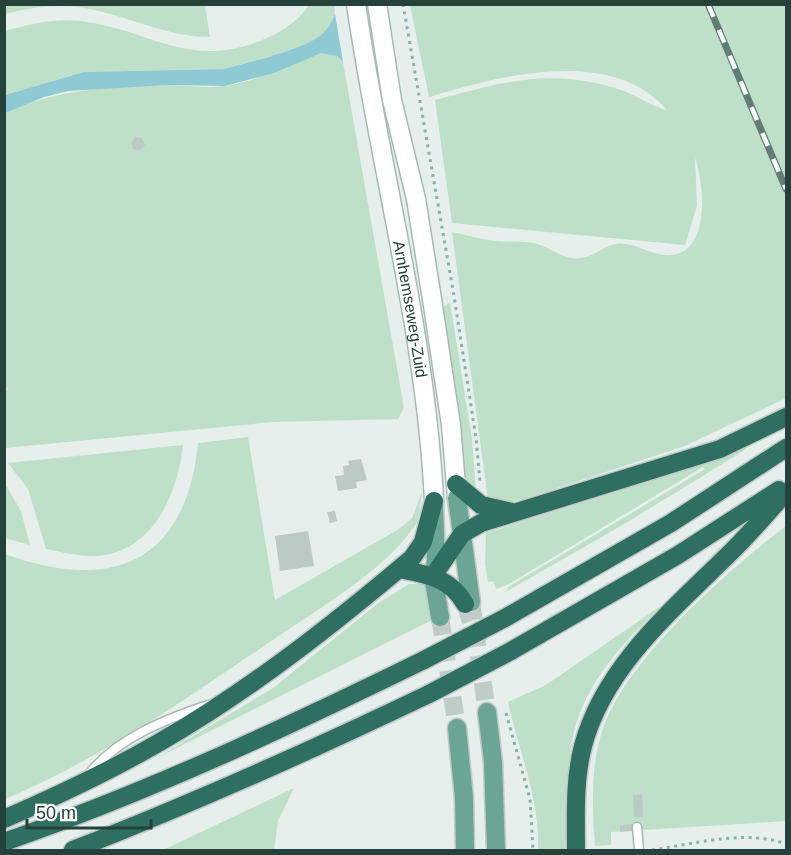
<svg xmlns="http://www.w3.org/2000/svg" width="791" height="855" viewBox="0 0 791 855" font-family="Arial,sans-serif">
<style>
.green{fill:#bfe0c8}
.water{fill:#8ec9d4}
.building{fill:#bbcac4}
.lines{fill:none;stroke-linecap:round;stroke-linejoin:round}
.primary-tunnel{stroke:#bfccc8;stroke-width:18;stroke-dasharray:18 9;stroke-linecap:butt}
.motorway-tunnel{stroke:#bfccc8;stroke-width:18;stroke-dasharray:18 9;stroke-linecap:butt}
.service-casing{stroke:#a8b8b2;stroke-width:11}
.secondary-casing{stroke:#a4bbb3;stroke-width:21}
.primary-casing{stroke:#c2cac8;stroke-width:21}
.motorway-casing{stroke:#c2cac8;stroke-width:21}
.path{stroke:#86b3a5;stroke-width:3;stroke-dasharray:3 4.5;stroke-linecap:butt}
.service{stroke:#fff;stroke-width:8}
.secondary{stroke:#fff;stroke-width:18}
.primary{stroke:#6aa596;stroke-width:18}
.motorway{stroke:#2f6f62;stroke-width:18}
.rail-casing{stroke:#5f7d75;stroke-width:7}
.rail{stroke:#f7fbf9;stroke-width:4.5;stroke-dasharray:14;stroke-linecap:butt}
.motorway-bridge-casing{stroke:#c2cac8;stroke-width:21;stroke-linecap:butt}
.motorway-bridge{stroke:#2f6f62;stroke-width:18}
.labels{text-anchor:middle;stroke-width:5;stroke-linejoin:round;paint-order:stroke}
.street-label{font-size:16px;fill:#24423a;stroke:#f7fbf9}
</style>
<rect width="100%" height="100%" fill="#e6efeb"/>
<path class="green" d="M4,5H205L210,37C164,37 123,13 78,7C53,4 29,8 5,14Z
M309,5H334L335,14C332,21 329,28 323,34C306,49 247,63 224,69L84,72L5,95V31C30,24 54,18 81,21C153,30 189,72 267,38C282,32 300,19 309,5Z
M410,5H786V398L685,446L530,497L503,504L488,500L452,232C467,235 482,240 497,241C509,242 522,241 534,243C551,247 564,261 582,258C594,256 604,246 616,244C633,241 648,254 665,255C711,259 705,186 695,158L697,206L685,245L452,223L435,100C504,82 550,67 621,90C636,95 651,106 667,110C611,45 499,76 429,97Z
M321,53L337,56L343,62L404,408L398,419L273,422L5,448V390L8,389L4,387V113C57,89 110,87 166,85C186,85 206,89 226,86C260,81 288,63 321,53Z
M450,302L472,439L476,492L467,480L462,466L442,308Z
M248,437L275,600L399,529L412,518L422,492C420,503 421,518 414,527C384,570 326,604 283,633C194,693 104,758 5,799V554C112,593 186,563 198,443Z
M183,445C178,493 153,553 96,556C80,557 62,552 46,549L28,489L8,463Z
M747,446L745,450L626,523L509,590L502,593L508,589V587L705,469L703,467L507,585L496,589L493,581L488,582L485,564L486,533L639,485Z
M4,482L21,511L30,545L5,538Z
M786,526V821L611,832V845L595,846C592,807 590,760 605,723C632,655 728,570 786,526Z
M409,584H422L429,590L432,620L155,759L273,688L377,604Z
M662,605C624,642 585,682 573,736C565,772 570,813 570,850H538C540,798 519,753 508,702L546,685Z
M294,788L278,821L274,850H163Z"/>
<path class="water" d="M335,14L343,62L337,56L321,53L274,73L225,86L168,85L68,91L44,97L5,113V95L84,72L224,69C247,63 306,49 322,34C329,28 332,21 335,14Z"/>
<path class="building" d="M135,137L142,138L145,145L140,150L133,149L131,143Z
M361,459L367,480L356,482L357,488L338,491L335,476L344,475L343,466L349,465L348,461Z
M335,511L337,521L330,523L327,512Z
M308,531L314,566L280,571L275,536Z
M642,794L643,817H634L633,795Z
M632,824L633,831L620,832V825Z"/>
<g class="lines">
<path class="primary-tunnel" d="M471,602L487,712
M440,617L457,728"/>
<path class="motorway-tunnel" d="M465,604L475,632"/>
<defs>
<path id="service" d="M89,774C117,738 166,719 208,705
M637,827L639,850"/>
<g id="secondary">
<path id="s1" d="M356,4C380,170 426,333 434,501"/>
<path d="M377,4L392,100L416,199L432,299L451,425L457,498"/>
</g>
<path id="primary" d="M457,498L471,602
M434,505L436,561L433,576L440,617
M487,712L493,762L496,850
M457,728L464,798L465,850"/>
<path id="motorway" d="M456,484L481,505L512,512
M399,569C426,574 451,578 465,604
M433,576L462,534L481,523L720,449L786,417
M505,618L671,523L786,448
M511,651L678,555L779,490
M4,819C57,796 110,771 160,742C249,691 334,624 412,558L423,542L434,501
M4,842C149,792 287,727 424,660
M73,850C194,803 312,750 429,694
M576,850C576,816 574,780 583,746C605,664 676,607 734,549C752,531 769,511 786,492"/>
</defs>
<use href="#service" class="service-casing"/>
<use href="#secondary" class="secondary-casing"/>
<use href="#primary" class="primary-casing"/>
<use href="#motorway" class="motorway-casing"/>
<path class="path" d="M403,4L454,296L476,438L480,482
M506,713L530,799L533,850
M652,850C694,844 746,829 786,844"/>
<use href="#service" class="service"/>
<use href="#secondary" class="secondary"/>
<use href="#primary" class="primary"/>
<use href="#motorway" class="motorway"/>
<defs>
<path id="rail" d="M708,4L786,189"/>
</defs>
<use href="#rail" class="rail-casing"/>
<use href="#rail" class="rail"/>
<defs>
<path id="motorway-bridge" d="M424,660L505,618
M429,694L511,651"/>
</defs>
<use href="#motorway-bridge" class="motorway-bridge-casing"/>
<use href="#motorway-bridge" class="motorway-bridge"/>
</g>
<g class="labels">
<g class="street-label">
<text dy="6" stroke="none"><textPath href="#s1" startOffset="310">Arnhemseweg-Zuid</textPath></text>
</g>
</g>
<rect width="791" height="855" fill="none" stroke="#24423a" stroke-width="12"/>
<path d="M27 819v9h124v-9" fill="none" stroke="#24423a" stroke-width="3"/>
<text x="36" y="819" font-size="18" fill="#24423a" stroke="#f7fbf9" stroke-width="4.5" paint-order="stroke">50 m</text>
</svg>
